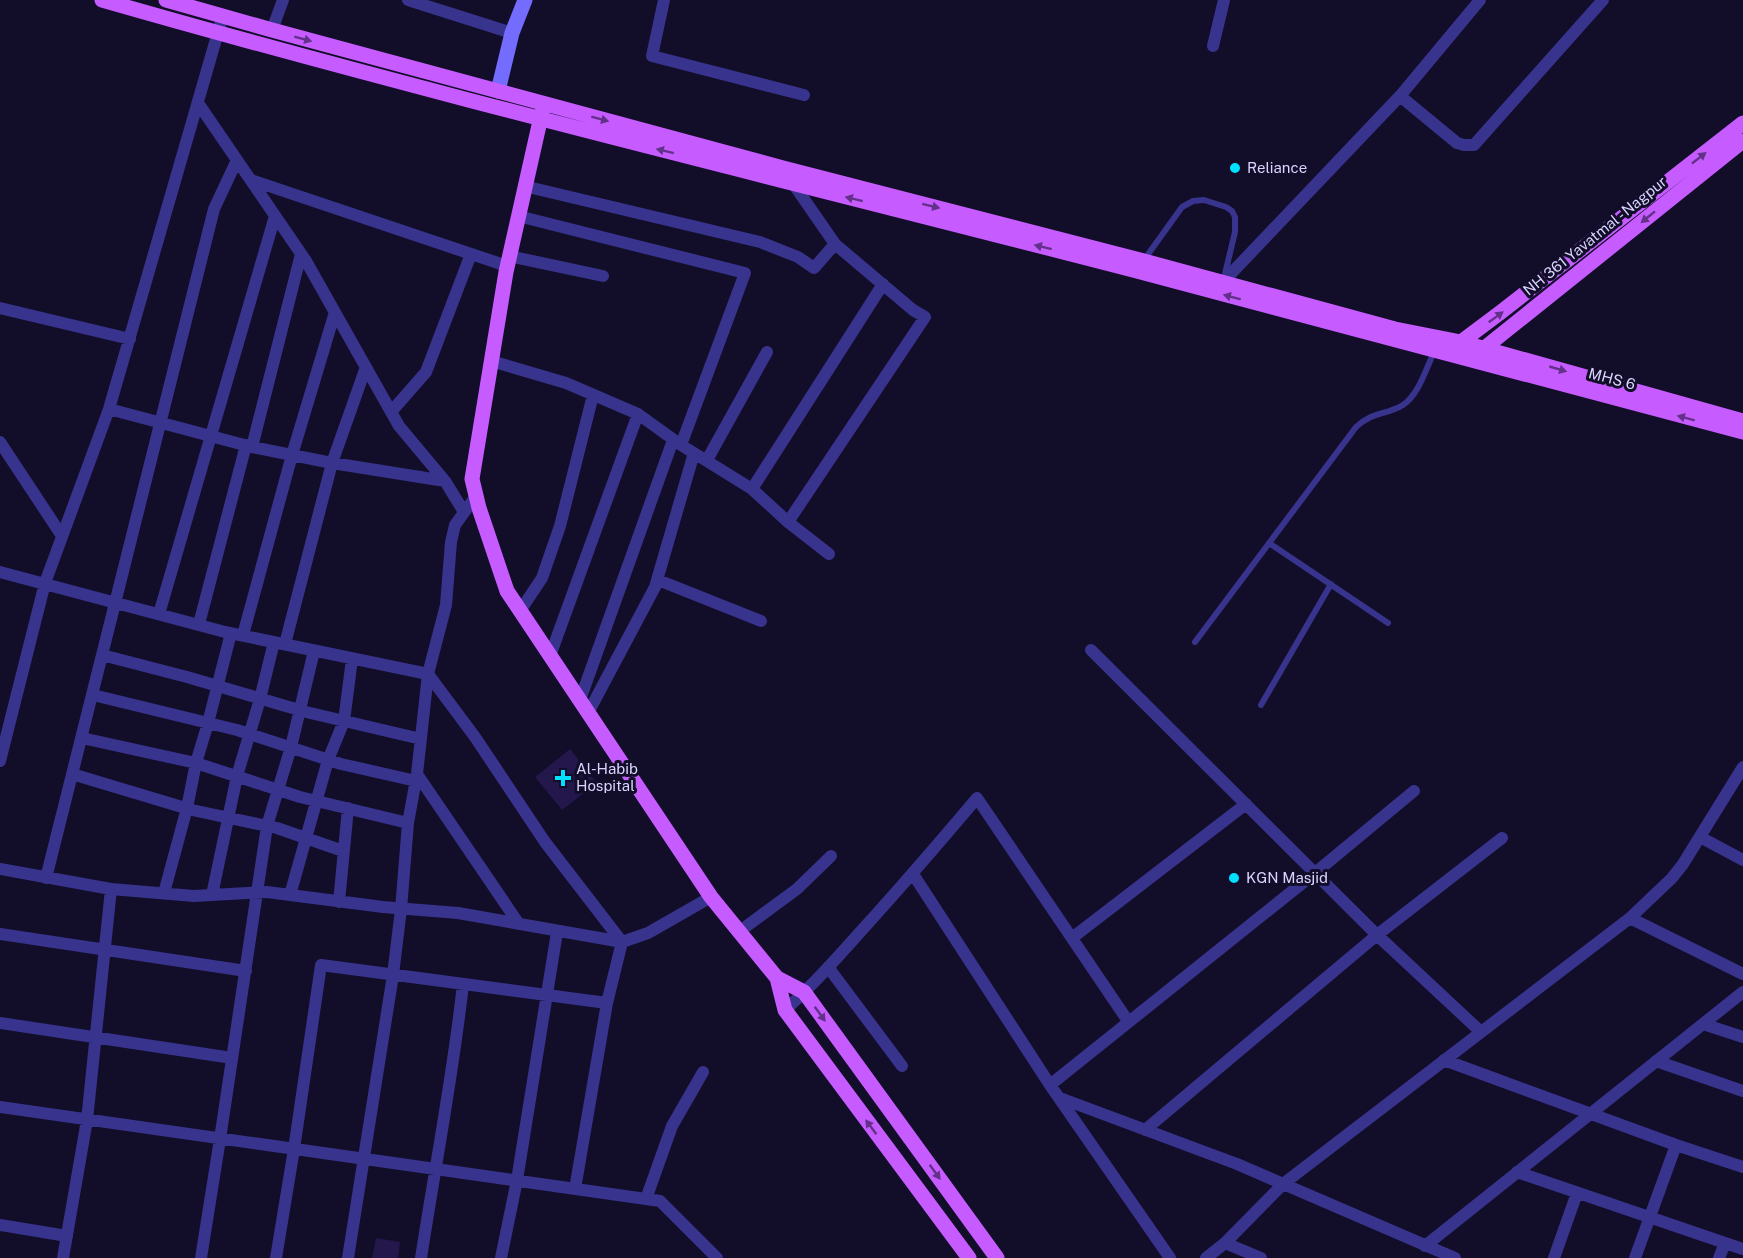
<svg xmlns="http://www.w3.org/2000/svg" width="1743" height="1258" viewBox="0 0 1743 1258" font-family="'Public Sans',sans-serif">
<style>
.building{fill:#23174c}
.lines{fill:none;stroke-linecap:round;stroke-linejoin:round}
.lane{stroke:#38338d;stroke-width:6}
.street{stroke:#38338d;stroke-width:12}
.secondary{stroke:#736cff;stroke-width:15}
.primary{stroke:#c65cff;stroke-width:15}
.oneway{fill:#633189}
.poi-dot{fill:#01e0ff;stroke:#120d29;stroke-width:2}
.labels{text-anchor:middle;stroke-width:6;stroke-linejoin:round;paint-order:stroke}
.poi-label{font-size:15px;fill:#dad5ff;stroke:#120d29;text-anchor:start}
.street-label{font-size:15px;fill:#dad5ff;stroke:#120d29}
</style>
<rect width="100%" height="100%" fill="#120d29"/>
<path class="building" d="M570,749L597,783L562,810L535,777Z
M376,1238L400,1242L398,1258H372Z"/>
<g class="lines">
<path class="lane" d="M1144,260L1182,207L1193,201L1204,200L1226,207L1232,211L1235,217V232L1224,278
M1269,543L1388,623
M1195,642L1356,427C1371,412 1387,415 1403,405C1419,394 1426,369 1434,352
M1261,705L1331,584"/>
<path class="street" d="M408,0L512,33
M664,0L652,56L804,95
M272,30L283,0
M1213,46L1224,0
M1400,96L1457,143L1464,145H1474L1603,0
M198,103L306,261L399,426L445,481L464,512
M251,180L507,266
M524,186L760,242L798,257L814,268L835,244
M518,216L745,273L681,445
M509,256L603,276
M1223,282L1400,96L1480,0
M0,308L130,339
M491,361L566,383L638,414L681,445L752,489L788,522L829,554
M109,409L252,447L332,463L445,481
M391,412L426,372L471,254
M0,442L62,536
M252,447L301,254
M707,460L767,352
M752,489L883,284
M788,522L925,317L913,310L835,244L790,179
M0,572L225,632L428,674L475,737L545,842L622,942L607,1003L575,1189
M658,580L761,621
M520,611L542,578L560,526L593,395
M159,614L275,216
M199,624L246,445
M243,635L292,455L335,312
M285,644L332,463L366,367
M1091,650L1377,935L1481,1032
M102,655L187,677L306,712L421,739
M550,656L638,414
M93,695L237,730L341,764L416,781
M580,700L673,440
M588,713L655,587L694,453
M82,738L196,763L300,797L408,823
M0,761L45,583L109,409L223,15
M72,774L192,810L277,828L343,851
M417,774L519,924
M1700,837L1743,860
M0,869L111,889L194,896L267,892L383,907L458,913L622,942L648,933L711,897
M913,874L1050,1085L1170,1258
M46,878L214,209L237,160
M164,893L187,808L196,763L208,723L231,633
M212,895L237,776L260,699L274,642
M290,895L328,760L344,721L352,659
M339,902L348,808
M1630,918L1743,974
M740,931L797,889L831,856
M0,934L246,971
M1072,938L1246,804
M828,967L902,1066
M785,1010C813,985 837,958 862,930C901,887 939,843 977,798L1128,1021
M0,1023L232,1058
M1703,1024L1743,1037
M1444,1060L1676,1145L1743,1167
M1656,1061L1743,1091
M1050,1085L1315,873L1414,791
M1060,1098L1237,1164L1455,1258
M0,1107L660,1201L717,1258
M1145,1130L1377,935L1502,838
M1517,1172L1743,1249
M646,1199L672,1126L703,1072
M0,1225L67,1236
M1225,1243L1261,1258
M1425,1246L1743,992
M63,1258L87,1120L111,889
M201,1258L220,1139L267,826L291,747L314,651
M276,1258L294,1149L321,965L607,1003
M348,1258L393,975L401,909L408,823L417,774L428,674L446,605L451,542L455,525L476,496
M421,1258C435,1167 453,1076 463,984
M501,1258L517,1180L557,932
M1206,1258L1225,1243L1283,1184L1630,918L1672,878L1683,864L1743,767
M1554,1258L1577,1193
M1635,1258L1676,1145
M1719,1258L1725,1243"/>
<path class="secondary" d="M498,91L512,33L525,0"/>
<path class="primary" d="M102,0C444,98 789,181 1133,270C1337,323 1540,379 1743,432
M166,0L272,30L783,168L1144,261L1395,329L1461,342L1743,421
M542,112L506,272L472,479L479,508L507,591L711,897L777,978L785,1010L969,1258
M1458,348L1461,342L1501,312L1743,123
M1477,354L1743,141
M777,978L804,992L997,1258"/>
</g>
<defs><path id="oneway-solid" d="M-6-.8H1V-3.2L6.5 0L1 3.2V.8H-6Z" transform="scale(1.5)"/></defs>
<g class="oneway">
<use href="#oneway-solid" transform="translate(303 39) rotate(15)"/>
<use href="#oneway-solid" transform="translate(600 119) rotate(15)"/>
<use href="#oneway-solid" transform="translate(665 151) rotate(-166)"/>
<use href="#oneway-solid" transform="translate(1699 158) rotate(-38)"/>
<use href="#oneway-solid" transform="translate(854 199) rotate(-166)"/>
<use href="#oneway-solid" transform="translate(931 206) rotate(14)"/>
<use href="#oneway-solid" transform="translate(1648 217) rotate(141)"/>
<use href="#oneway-solid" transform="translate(1043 247) rotate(-166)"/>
<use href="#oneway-solid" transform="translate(1232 297) rotate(-165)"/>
<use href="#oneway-solid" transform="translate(1496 317) rotate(-36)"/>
<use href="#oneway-solid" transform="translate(1558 369) rotate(16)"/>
<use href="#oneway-solid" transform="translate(1686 418) rotate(-165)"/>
<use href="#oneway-solid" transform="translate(820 1014) rotate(54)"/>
<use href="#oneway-solid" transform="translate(871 1127) rotate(-127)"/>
<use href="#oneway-solid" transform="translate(935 1172) rotate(54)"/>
</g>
<g class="poi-dot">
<circle cx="1235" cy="168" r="6"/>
<path d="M560 769h6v6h6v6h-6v6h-6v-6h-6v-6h6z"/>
<circle cx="1234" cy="878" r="6"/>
</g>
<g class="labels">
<g class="poi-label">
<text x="1247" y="173">Reliance</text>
<text x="576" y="774">Al-Habib<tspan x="576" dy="17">Hospital</tspan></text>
<text x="1246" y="883">KGN Masjid</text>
</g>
<g class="street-label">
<text transform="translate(1595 236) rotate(-39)" y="5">NH 361 Yavatmal - Nagpur</text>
<text transform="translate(1612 379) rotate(15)" y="5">MHS 6</text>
</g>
</g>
</svg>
